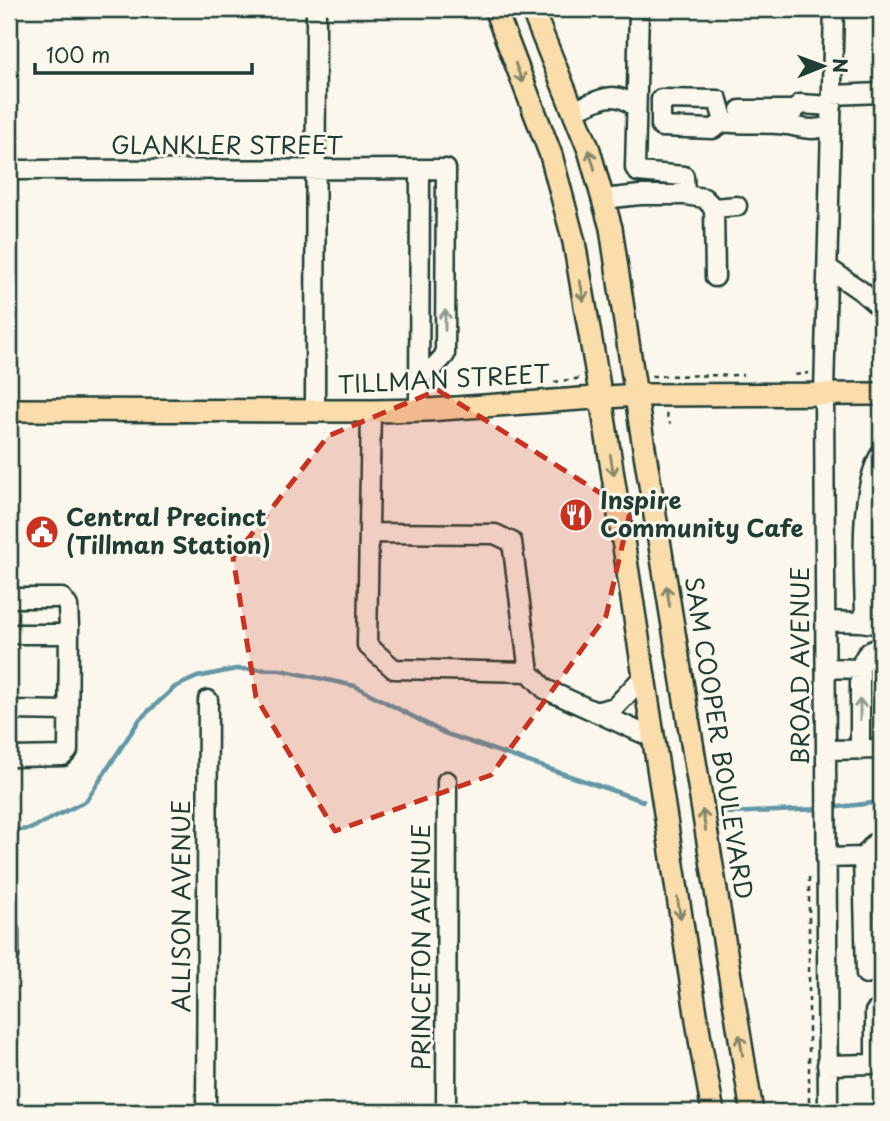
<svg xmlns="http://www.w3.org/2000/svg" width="890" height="1121" viewBox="0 0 890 1121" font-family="'Playpen Sans',sans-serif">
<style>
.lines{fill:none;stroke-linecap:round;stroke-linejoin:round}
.stream{stroke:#6397a6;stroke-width:4.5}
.minor-casing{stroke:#1f3d34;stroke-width:23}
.major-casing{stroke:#1f3d34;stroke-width:26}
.path{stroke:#1f3d34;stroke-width:2.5;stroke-dasharray:5 5;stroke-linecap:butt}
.minor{stroke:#fbf7ec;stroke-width:18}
.major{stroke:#fbddab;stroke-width:21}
.oneway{stroke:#82856a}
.oneway2{stroke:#8d9a90}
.marked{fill:#c8321e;fill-opacity:0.2;stroke:#c8321e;stroke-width:5;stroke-dasharray:14 9;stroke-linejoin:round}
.labels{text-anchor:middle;stroke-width:6;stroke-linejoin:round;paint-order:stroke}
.street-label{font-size:24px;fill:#1f3d34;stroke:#fbf7ec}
.poi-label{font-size:24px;font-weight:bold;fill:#1f3d34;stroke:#fbf7ec;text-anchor:start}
</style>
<rect width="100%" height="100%" fill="#fbf7ec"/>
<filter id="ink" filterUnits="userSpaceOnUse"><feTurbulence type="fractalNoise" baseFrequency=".0143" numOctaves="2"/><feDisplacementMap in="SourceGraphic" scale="14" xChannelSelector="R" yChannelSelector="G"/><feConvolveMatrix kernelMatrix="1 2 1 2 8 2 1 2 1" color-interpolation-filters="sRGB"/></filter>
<g filter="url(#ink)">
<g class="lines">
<path class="stream" d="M830,808L881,802
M728,813L821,809
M9,831L30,829L86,801L140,719L175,687L197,677L236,669L281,670L355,686L444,733L643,801"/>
<defs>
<path id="minor" d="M832,95L881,93
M740,110H795L800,104L832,106
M573,111C598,101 614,87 636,108
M724,122L718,100L661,99V127L713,129L724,122C745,125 766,122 787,125C804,128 814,132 831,125
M9,170L446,169L445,355L434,367L419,376
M685,195L704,198L714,208L715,277
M603,199L640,195H685L684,176L638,172L635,168L639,9
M714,208L737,206
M828,268L861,291L881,308
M419,410L420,170
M371,411L367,645L394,669L529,672L545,689L653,738
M315,412L316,9
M369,533L495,534L512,542L529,672
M9,598H62L68,606L69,627L63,634H9
M825,621L861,622L865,613C864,567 858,493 881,453
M861,622L881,625
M826,668L860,669
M9,710L68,711
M595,712L615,707L644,676
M826,750L881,749
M860,750V669C864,656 867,650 881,648
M12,757L63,756L68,751L69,627
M863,857L866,974
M826,858L863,857L875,843L881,841
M9,931V956
M827,1065L875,1064V1012H881
M206,1112L208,700
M446,1112L447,781
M828,1112L824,393L834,9"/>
<path id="major" d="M495,9L551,155L574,242L601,398L701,1046L713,1112
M532,9L589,150L611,228L640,423L752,1112
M9,410L371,411L428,410L636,395L881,394"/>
</defs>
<use href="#minor" class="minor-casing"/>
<use href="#major" class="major-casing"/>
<path class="path" d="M795,375L809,373
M651,376L743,375
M554,382L582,378
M666,413L670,424
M809,1112V876"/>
<use href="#minor" class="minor"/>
<use href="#major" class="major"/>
</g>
<defs><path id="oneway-shaft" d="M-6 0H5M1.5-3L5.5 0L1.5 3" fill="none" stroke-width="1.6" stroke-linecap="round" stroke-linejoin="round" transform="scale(1.75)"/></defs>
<g class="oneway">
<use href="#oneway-shaft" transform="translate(519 73) rotate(69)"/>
<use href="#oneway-shaft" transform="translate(592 160) rotate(-106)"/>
<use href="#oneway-shaft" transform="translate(582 291) rotate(80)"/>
<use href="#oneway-shaft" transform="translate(612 465) rotate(81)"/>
<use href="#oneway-shaft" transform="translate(668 596) rotate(-99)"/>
<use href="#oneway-shaft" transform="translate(704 820) rotate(-99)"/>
<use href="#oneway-shaft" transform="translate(679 908) rotate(81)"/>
<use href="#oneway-shaft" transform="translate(741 1045) rotate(-99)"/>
</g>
<g class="oneway2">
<use href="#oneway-shaft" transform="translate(445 320) rotate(-90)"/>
<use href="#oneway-shaft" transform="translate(860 709) rotate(-90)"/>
</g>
</g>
<path class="marked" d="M438,390L630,512L606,616L491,775L335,831L256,697L233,558L328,436Z"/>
<defs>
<symbol id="restaurant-disc" viewBox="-11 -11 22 22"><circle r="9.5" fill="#c8321e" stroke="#fbf7ec"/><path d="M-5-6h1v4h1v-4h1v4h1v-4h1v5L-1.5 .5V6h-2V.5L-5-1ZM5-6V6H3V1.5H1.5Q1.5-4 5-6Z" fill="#fff"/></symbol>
<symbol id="civic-disc" viewBox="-11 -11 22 22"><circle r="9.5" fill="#c8321e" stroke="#fbf7ec"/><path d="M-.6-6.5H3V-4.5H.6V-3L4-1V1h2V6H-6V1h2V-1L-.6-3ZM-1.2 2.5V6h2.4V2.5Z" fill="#fff"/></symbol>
</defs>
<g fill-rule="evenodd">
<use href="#restaurant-disc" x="557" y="496" width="38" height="38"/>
<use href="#civic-disc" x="23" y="513" width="38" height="38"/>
</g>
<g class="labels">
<g class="street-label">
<text x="227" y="154">GLANKLER STREET</text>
<text transform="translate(444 380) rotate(-3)" y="8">TILLMAN STREET</text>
<text transform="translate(801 666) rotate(-90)" y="8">BROAD AVENUE</text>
<text transform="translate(718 738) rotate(81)" y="8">SAM COOPER BOULEVARD</text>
<text transform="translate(182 906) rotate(-90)" y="8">ALLISON AVENUE</text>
<text transform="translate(422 947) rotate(-90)" y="8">PRINCETON AVENUE</text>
</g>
<g class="poi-label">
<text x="600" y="509">Inspire<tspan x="600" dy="28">Community Cafe</tspan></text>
<text x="66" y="526">Central Precinct<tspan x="66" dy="28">(Tillman Station)</tspan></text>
</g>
</g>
<rect width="890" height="1121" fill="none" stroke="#fbf7ec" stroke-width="35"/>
<rect x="18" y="18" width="855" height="1086" fill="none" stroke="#1f3d34" stroke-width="2.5" filter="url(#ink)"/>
<g transform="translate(823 66) rotate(89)" stroke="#fbf7ec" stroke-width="5" paint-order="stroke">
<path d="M0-5L12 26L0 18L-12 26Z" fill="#1f3d34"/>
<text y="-10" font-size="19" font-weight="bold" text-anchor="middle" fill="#1f3d34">N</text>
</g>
<path d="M35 63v10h217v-10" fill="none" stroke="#1f3d34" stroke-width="3.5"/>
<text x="46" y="63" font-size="21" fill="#1f3d34" stroke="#fbf7ec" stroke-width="5" paint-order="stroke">100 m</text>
</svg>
